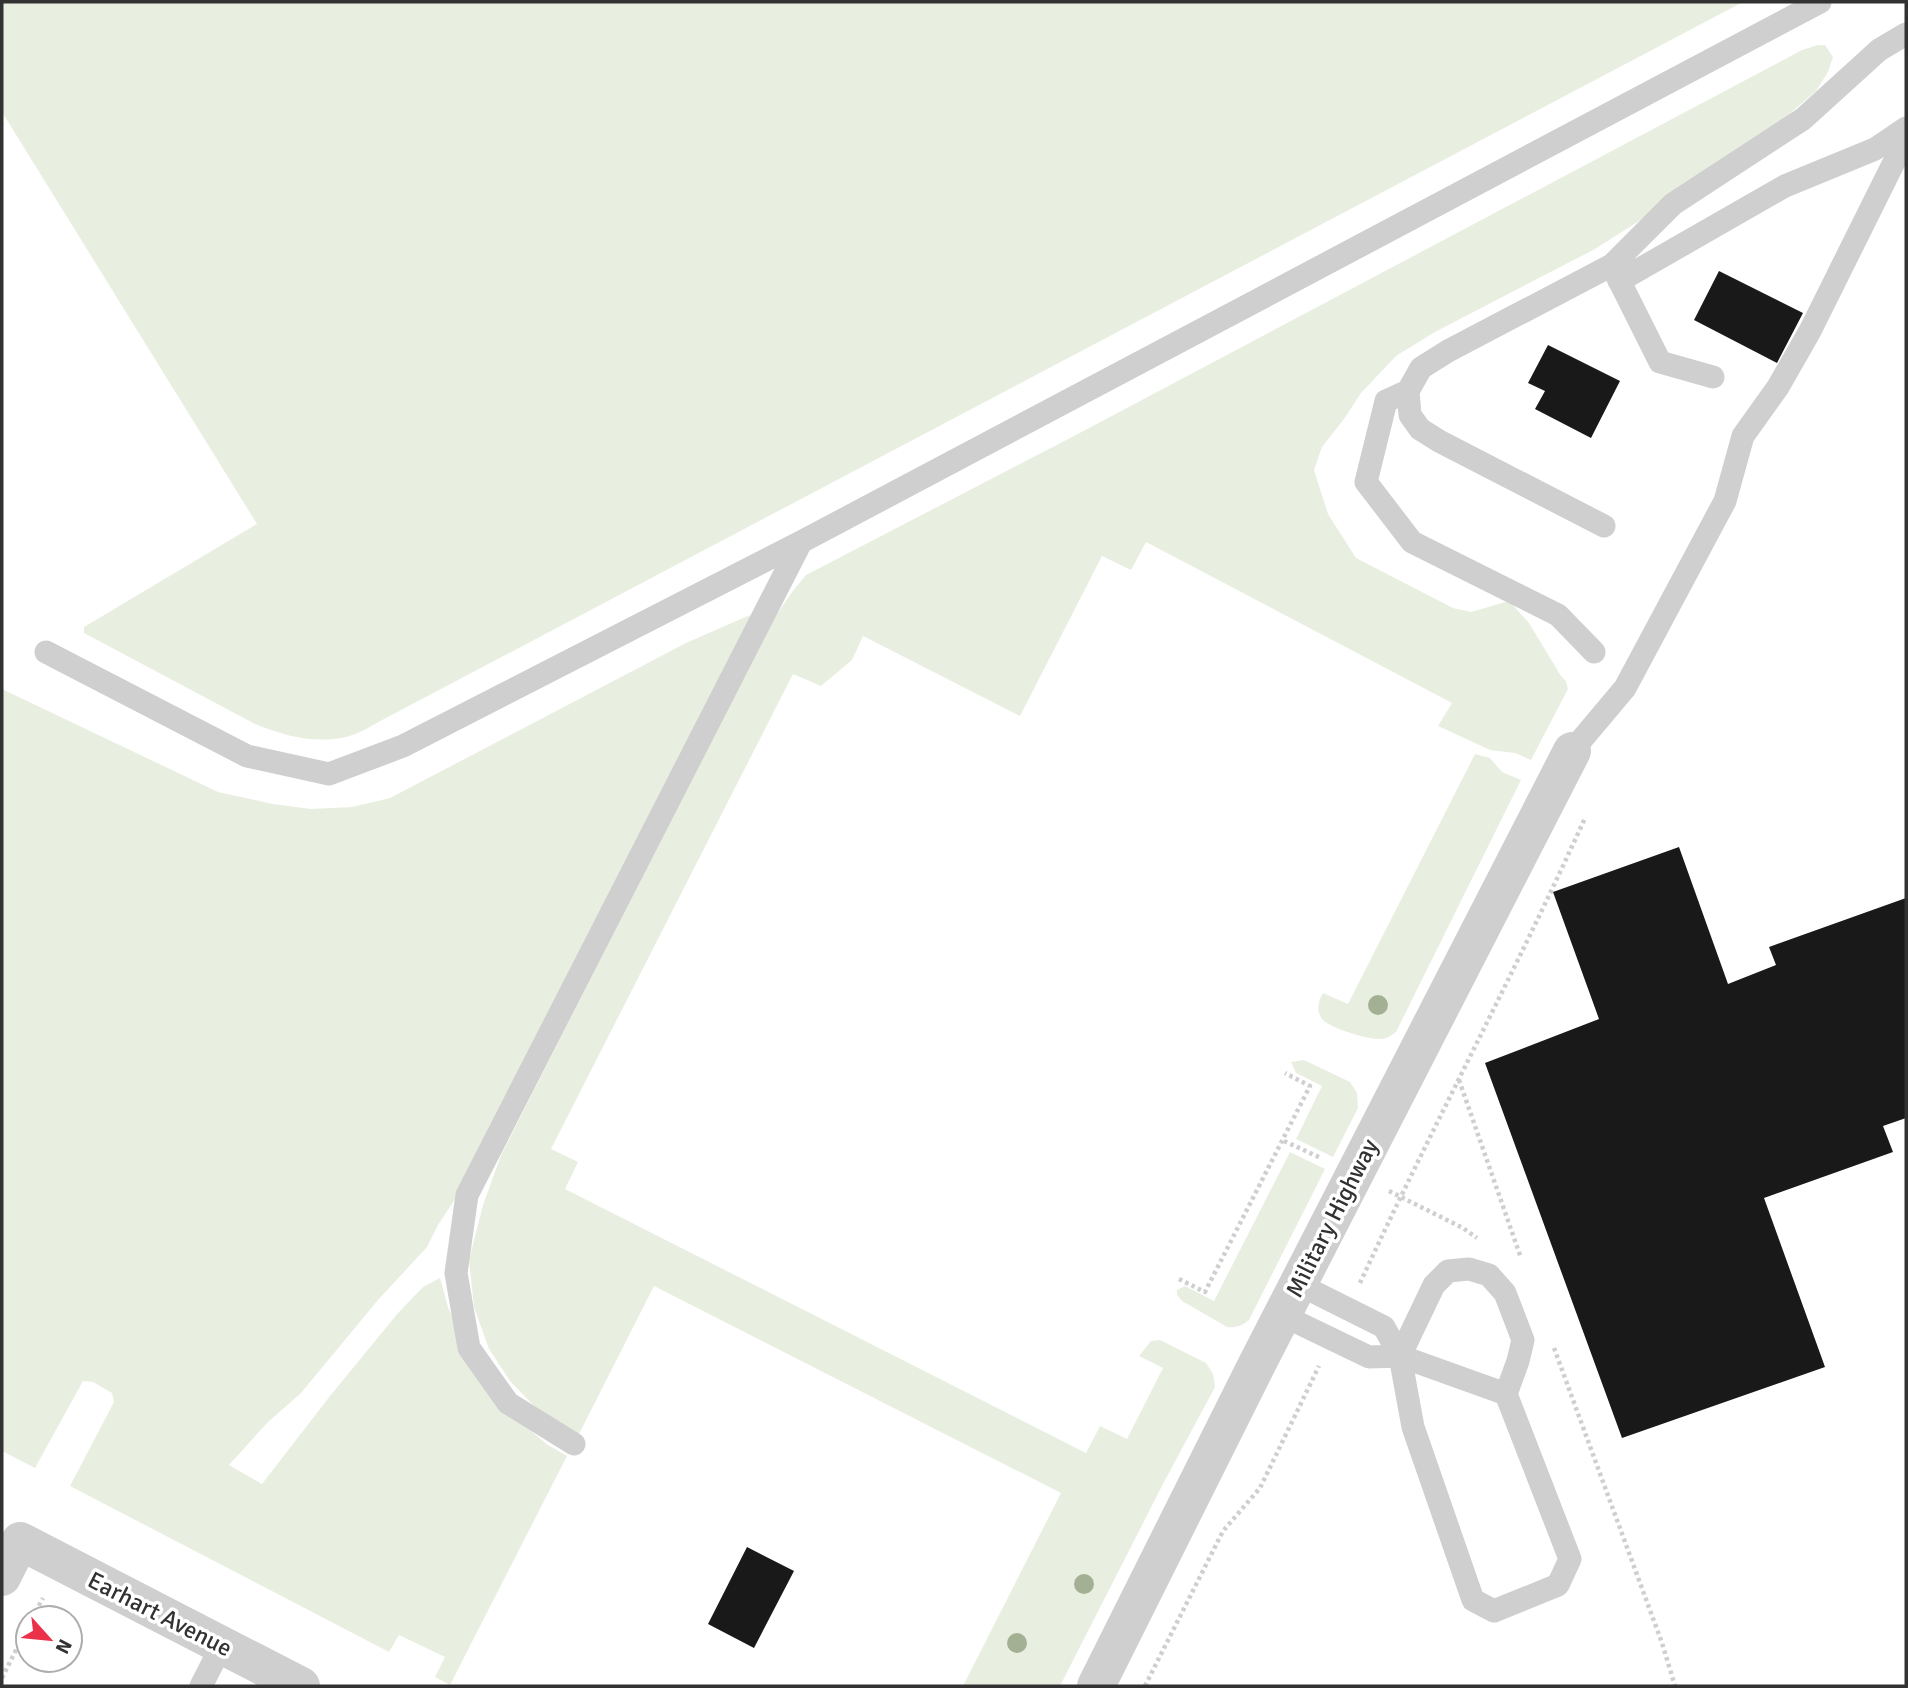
<svg xmlns="http://www.w3.org/2000/svg" width="1908" height="1688" viewBox="0 0 1908 1688" font-family="Signika,sans-serif">
<style>
.green{fill:#e9efe0}
.building{fill:#191919}
.lines{fill:none;stroke-linecap:round;stroke-linejoin:round}
.path{stroke:#cfcfcf;stroke-width:4.5;stroke-dasharray:3.5 3.5;stroke-linecap:butt}
.service{stroke:#cfcfcf;stroke-width:23}
.minor{stroke:#cfcfcf;stroke-width:38}
.tree{fill:#a3b094}
.labels{text-anchor:middle;stroke-width:7;stroke-linejoin:round;paint-order:stroke}
.street-label{font-size:24px;fill:#323232;stroke:#fff}
</style>
<rect width="100%" height="100%" fill="#fff"/>
<path class="green" d="M2,2H1743L386,718C374,724 360,734 346,737C314,744 285,736 255,724L84,633V627L257,524L2,112Z
M1818,45H1825L1833,57L1828,72L1816,91L1780,122L1650,214L1595,249L1435,332L1396,356L1361,393L1344,419L1322,447L1314,470L1328,514L1356,558L1453,608L1471,612L1509,601L1529,623L1561,676L1566,681L1568,689L1531,760L1515,753L1490,750L1438,726L1452,703L1146,542L1131,570L1102,556L1020,716L863,636L852,660L821,686L793,674L551,1149L578,1162L565,1189L1086,1453L1100,1426L1127,1439L1163,1368L1139,1356L1151,1341L1160,1340L1206,1363L1213,1374L1215,1387L1163,1484L1060,1686H963L1061,1493L654,1286L579,1434L537,1409L510,1381L489,1349L474,1307L469,1260L483,1205L501,1155L773,620L792,592L806,575L1074,436L1802,50Z
M750,615L749,630L471,1175L438,1225L427,1247L378,1300L301,1393L267,1423L229,1465L262,1484L330,1396L398,1313L423,1287L440,1278L448,1307L456,1326L507,1411L548,1445L567,1456L450,1685L435,1677L445,1657L399,1635L389,1652L70,1486L114,1402L112,1393L93,1382L83,1381L35,1468L2,1451V689L218,792L273,804L311,809L352,807L390,798L686,643Z
M1475,754L1490,758L1502,772L1521,780L1396,1032C1391,1036 1386,1039 1381,1039C1369,1040 1329,1028 1322,1019C1316,1011 1318,1001 1323,993L1348,1004Z
M1304,1060L1350,1082L1357,1093L1358,1108L1333,1157L1296,1139L1322,1086L1296,1073L1291,1062Z
M1290,1152L1325,1169L1249,1320C1242,1326 1236,1328 1227,1327L1182,1301L1177,1295V1290L1185,1286L1214,1301Z"/>
<path class="building" d="M1719,271L1803,313L1777,363L1694,320Z
M1548,345L1620,381L1591,438L1535,409L1545,391L1528,383Z
M1679,847L1728,984L1776,965L1769,947L1906,898V1118L1883,1126L1893,1152L1764,1198L1825,1367L1622,1438L1485,1063L1599,1019L1553,892Z
M747,1547L794,1571L754,1648L708,1624Z"/>
<g class="lines">
<path class="path" d="M1459,1080L1521,1258
M1284,1141L1321,1158
M1389,1191L1463,1228L1477,1238
M1179,1279L1205,1292L1310,1086L1285,1073
M1360,1283C1432,1127 1514,975 1585,818
M1554,1348L1662,1643L1675,1686
M32,1618L43,1598
M2,1678L28,1626
M1145,1686L1223,1531L1260,1488L1319,1366"/>
<path class="service" d="M1613,268L1660,362L1713,377
M1619,281L1785,186L1875,149L1906,128
M1408,391L1386,401L1366,482L1412,542L1558,615L1594,652
M1604,526L1439,441L1420,429L1410,415L1408,391L1421,368L1448,351L1612,265L1673,204L1803,119L1879,50L1906,34
M46,652L247,756L329,774L403,746L801,542L1820,2
M1572,751L1625,688L1725,501L1743,436L1778,387L1810,331L1906,138
M1298,1284L1384,1327L1400,1356L1434,1285L1448,1271L1469,1269L1489,1275L1505,1293L1523,1340L1518,1361L1506,1394
M1282,1315L1369,1357L1400,1356L1506,1394L1570,1559L1558,1585L1494,1611L1473,1600L1413,1427L1400,1356
M574,1444L508,1403L469,1348L456,1273L467,1195L801,542
M201,1686L222,1645"/>
<path class="minor" d="M2,1577L20,1541L301,1686
M1096,1686L1256,1366L1572,751"/>
</g>
<g class="tree">
<circle cx="1378" cy="1005" r="10"/>
<circle cx="1084" cy="1584" r="10"/>
<circle cx="1017" cy="1643" r="10"/>
</g>
<g class="labels">
<g class="street-label">
<text transform="translate(1332 1218) rotate(-63)" y="8">Military Highway</text>
<text transform="translate(160 1614) rotate(27)" y="8">Earhart Avenue</text>
</g>
</g>
<rect width="1908" height="1688" fill="none" stroke="#323232" stroke-width="7"/>
<g transform="translate(49 1639) rotate(117)"><circle r="33" fill="#ffffff" stroke="#adadad" stroke-width="2"/>
<path d="M0-5L12 26L0 18L-12 26Z" fill="#eb314a"/>
<text y="-10" font-size="19" font-weight="bold" text-anchor="middle" fill="#323232">N</text>
</g>
</svg>
